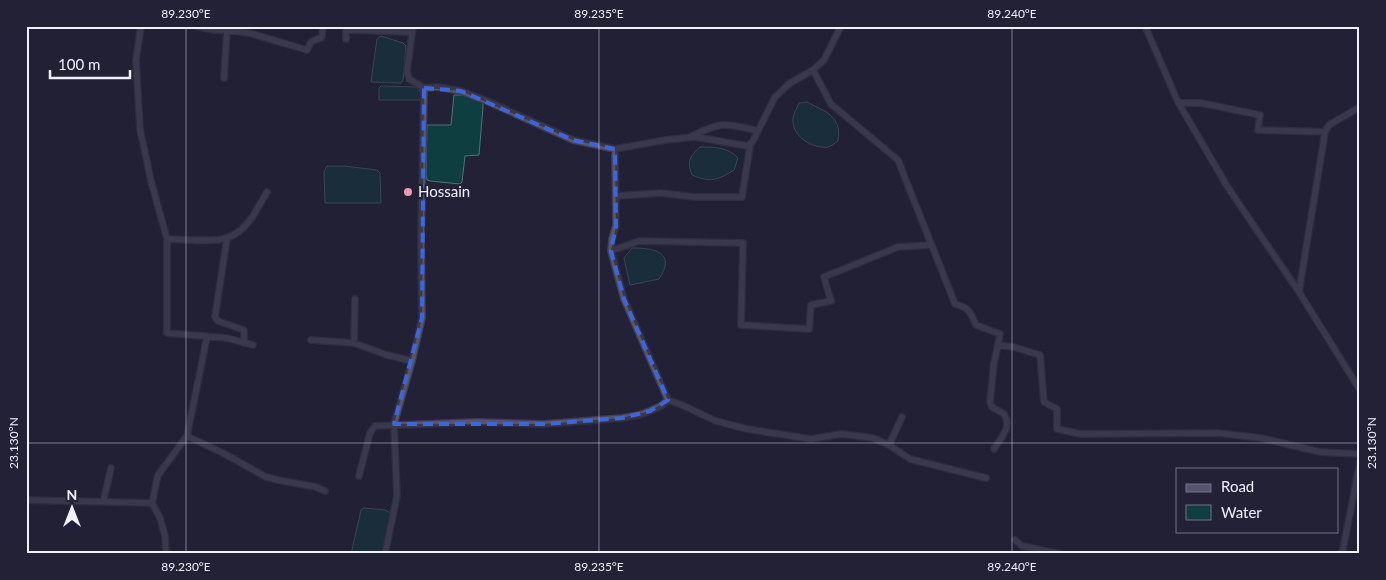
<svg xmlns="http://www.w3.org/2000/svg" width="1386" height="580" viewBox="0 0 1386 580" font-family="Lato,sans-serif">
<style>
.water{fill:#0e3e40;stroke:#527379}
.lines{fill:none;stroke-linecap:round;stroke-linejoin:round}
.minor-casing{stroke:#3e3d4e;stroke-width:8}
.minor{stroke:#55556c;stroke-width:5.5}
.marked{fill:none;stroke:#3d66de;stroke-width:4;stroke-dasharray:10 6;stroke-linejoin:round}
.ticks{fill:none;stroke:#f0f0fe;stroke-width:1;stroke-opacity:0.45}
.poi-dot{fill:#f19ab2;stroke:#222135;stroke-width:2}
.labels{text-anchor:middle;stroke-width:4.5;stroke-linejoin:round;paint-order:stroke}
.poi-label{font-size:15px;fill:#f0f0fe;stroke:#222135;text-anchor:start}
.neatline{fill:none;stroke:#f0f0fe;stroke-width:2}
.ticks-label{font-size:12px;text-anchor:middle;fill:#f0f0fe}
</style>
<rect width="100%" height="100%" fill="#222135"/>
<path class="water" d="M381,36L403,43L406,46L403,80L401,83L371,82L377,39Z
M381,86L417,87L421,93V100H379V88Z
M454,95H465L483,102V107L479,155L465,156L462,182L460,184L430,181L427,180L426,175L427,125H451Z
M807,102C826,112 842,116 838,141C835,143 832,146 828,147C812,149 791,136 793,118C794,113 797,108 799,103Z
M700,147C714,147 728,147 738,158L734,170C718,180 711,183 692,175C687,163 689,156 700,147Z
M327,166H344L377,170L380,173L381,203H325L324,172Z
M632,248C654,248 677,252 659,279L630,285L624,258Z
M364,508L385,510L392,514L383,554H351L361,510Z"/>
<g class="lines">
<defs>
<path id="minor" d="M141,26L136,60L140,129L151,181L167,239V333L227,338L253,345
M195,26L214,30H227L224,78
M227,26V30L249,33L307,50L311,42L322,37L323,26
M1145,26L1178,102L1227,186L1299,292L1360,390
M346,39V30L412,32
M813,70L831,104L898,160L955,304C969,308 970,311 976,325L1000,334L998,345L1014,347L1040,355L1044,402L1057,409V429L1081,434L1218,433L1261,438L1320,452L1360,454
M424,88L438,87L461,91L487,101L573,140L615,149L665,140L695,137L748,146L753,141L775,97L790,83L813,70L824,60L841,26
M1182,103H1201L1260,115L1258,130L1325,132
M690,137C719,123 722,122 754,130
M616,196L661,193L695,197H742L750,146
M227,238L215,317L218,321L244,330V343
M167,239C183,239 212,243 226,238C237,235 247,225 253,216C258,208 262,200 267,192
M611,251L639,241L743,243L741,325L809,329L811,305L831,301L824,277L898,247L930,245
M1299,292L1325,132L1329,125L1360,107
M311,340L354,343L387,355L412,361
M354,343L355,299
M668,400L682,405L716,421L747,429L811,439L841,434L873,438L889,445L910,459L986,478
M187,436L223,453L266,477L278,480L316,487L325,491
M889,445L902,417
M994,449C1001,438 1012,427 1004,414L992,407L990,402L994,363L998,345
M359,476L370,433L375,426L477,422L544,424L622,418L639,415L650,411L661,406L668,400L624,299L611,251L612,239L616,226L615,149
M26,500L152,503
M103,502L111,468
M1015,540L1022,546L1060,554
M166,554L165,536L160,518L152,503L158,475L187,436L207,337
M385,554L397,496L394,424L412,361L422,318L421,240L424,88L409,79L407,71L413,26
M1342,554L1360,462"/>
</defs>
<use href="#minor" class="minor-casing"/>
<use href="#minor" class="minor"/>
</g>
<path d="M0 0H1386V580H0ZM424,88L461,91L573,140L615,149L616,226L611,251L624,299L668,400L650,411L622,418L544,424H394L422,318Z" fill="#222135" fill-opacity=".55" fill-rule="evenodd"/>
<path class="marked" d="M424,88L461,91L573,140L615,149L616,226L611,251L624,299L668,400L650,411L622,418L544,424H394L422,318Z"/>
<path class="ticks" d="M186,26V554M599,26V554M1012,26V554M26,443H1360"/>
<circle class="poi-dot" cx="408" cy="192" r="5"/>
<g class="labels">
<g class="poi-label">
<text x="418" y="197">Hossain</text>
</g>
</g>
<rect width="1386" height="580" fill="none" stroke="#222135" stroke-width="55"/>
<rect x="1176" y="468" width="162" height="65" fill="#222135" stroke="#747485"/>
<rect x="1186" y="484" width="25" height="8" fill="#55556c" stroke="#747485"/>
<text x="1221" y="492" font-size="15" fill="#f0f0fe">Road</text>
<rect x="1186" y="505" width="25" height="15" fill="#0e3e40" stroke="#747485"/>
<text x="1221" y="518" font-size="15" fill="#f0f0fe">Water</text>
<g transform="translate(72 508)" stroke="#222135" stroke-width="4" paint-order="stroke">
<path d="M0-4L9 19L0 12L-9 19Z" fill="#f0f0fe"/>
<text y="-8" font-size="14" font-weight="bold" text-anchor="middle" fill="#f0f0fe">N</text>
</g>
<path d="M50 70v8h80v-8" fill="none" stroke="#f0f0fe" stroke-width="2.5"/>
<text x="58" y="70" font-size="15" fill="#f0f0fe" stroke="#222135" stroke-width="4" paint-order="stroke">100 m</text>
<rect x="28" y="28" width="1330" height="524" class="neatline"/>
<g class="ticks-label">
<text x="186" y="18">89.230°E</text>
<text x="599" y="18">89.235°E</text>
<text x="1012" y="18">89.240°E</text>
<text transform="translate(14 443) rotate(-90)" y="4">23.130°N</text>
<text transform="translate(1372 443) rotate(-90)" y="4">23.130°N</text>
<text x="186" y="571">89.230°E</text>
<text x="599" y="571">89.235°E</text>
<text x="1012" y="571">89.240°E</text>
</g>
</svg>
